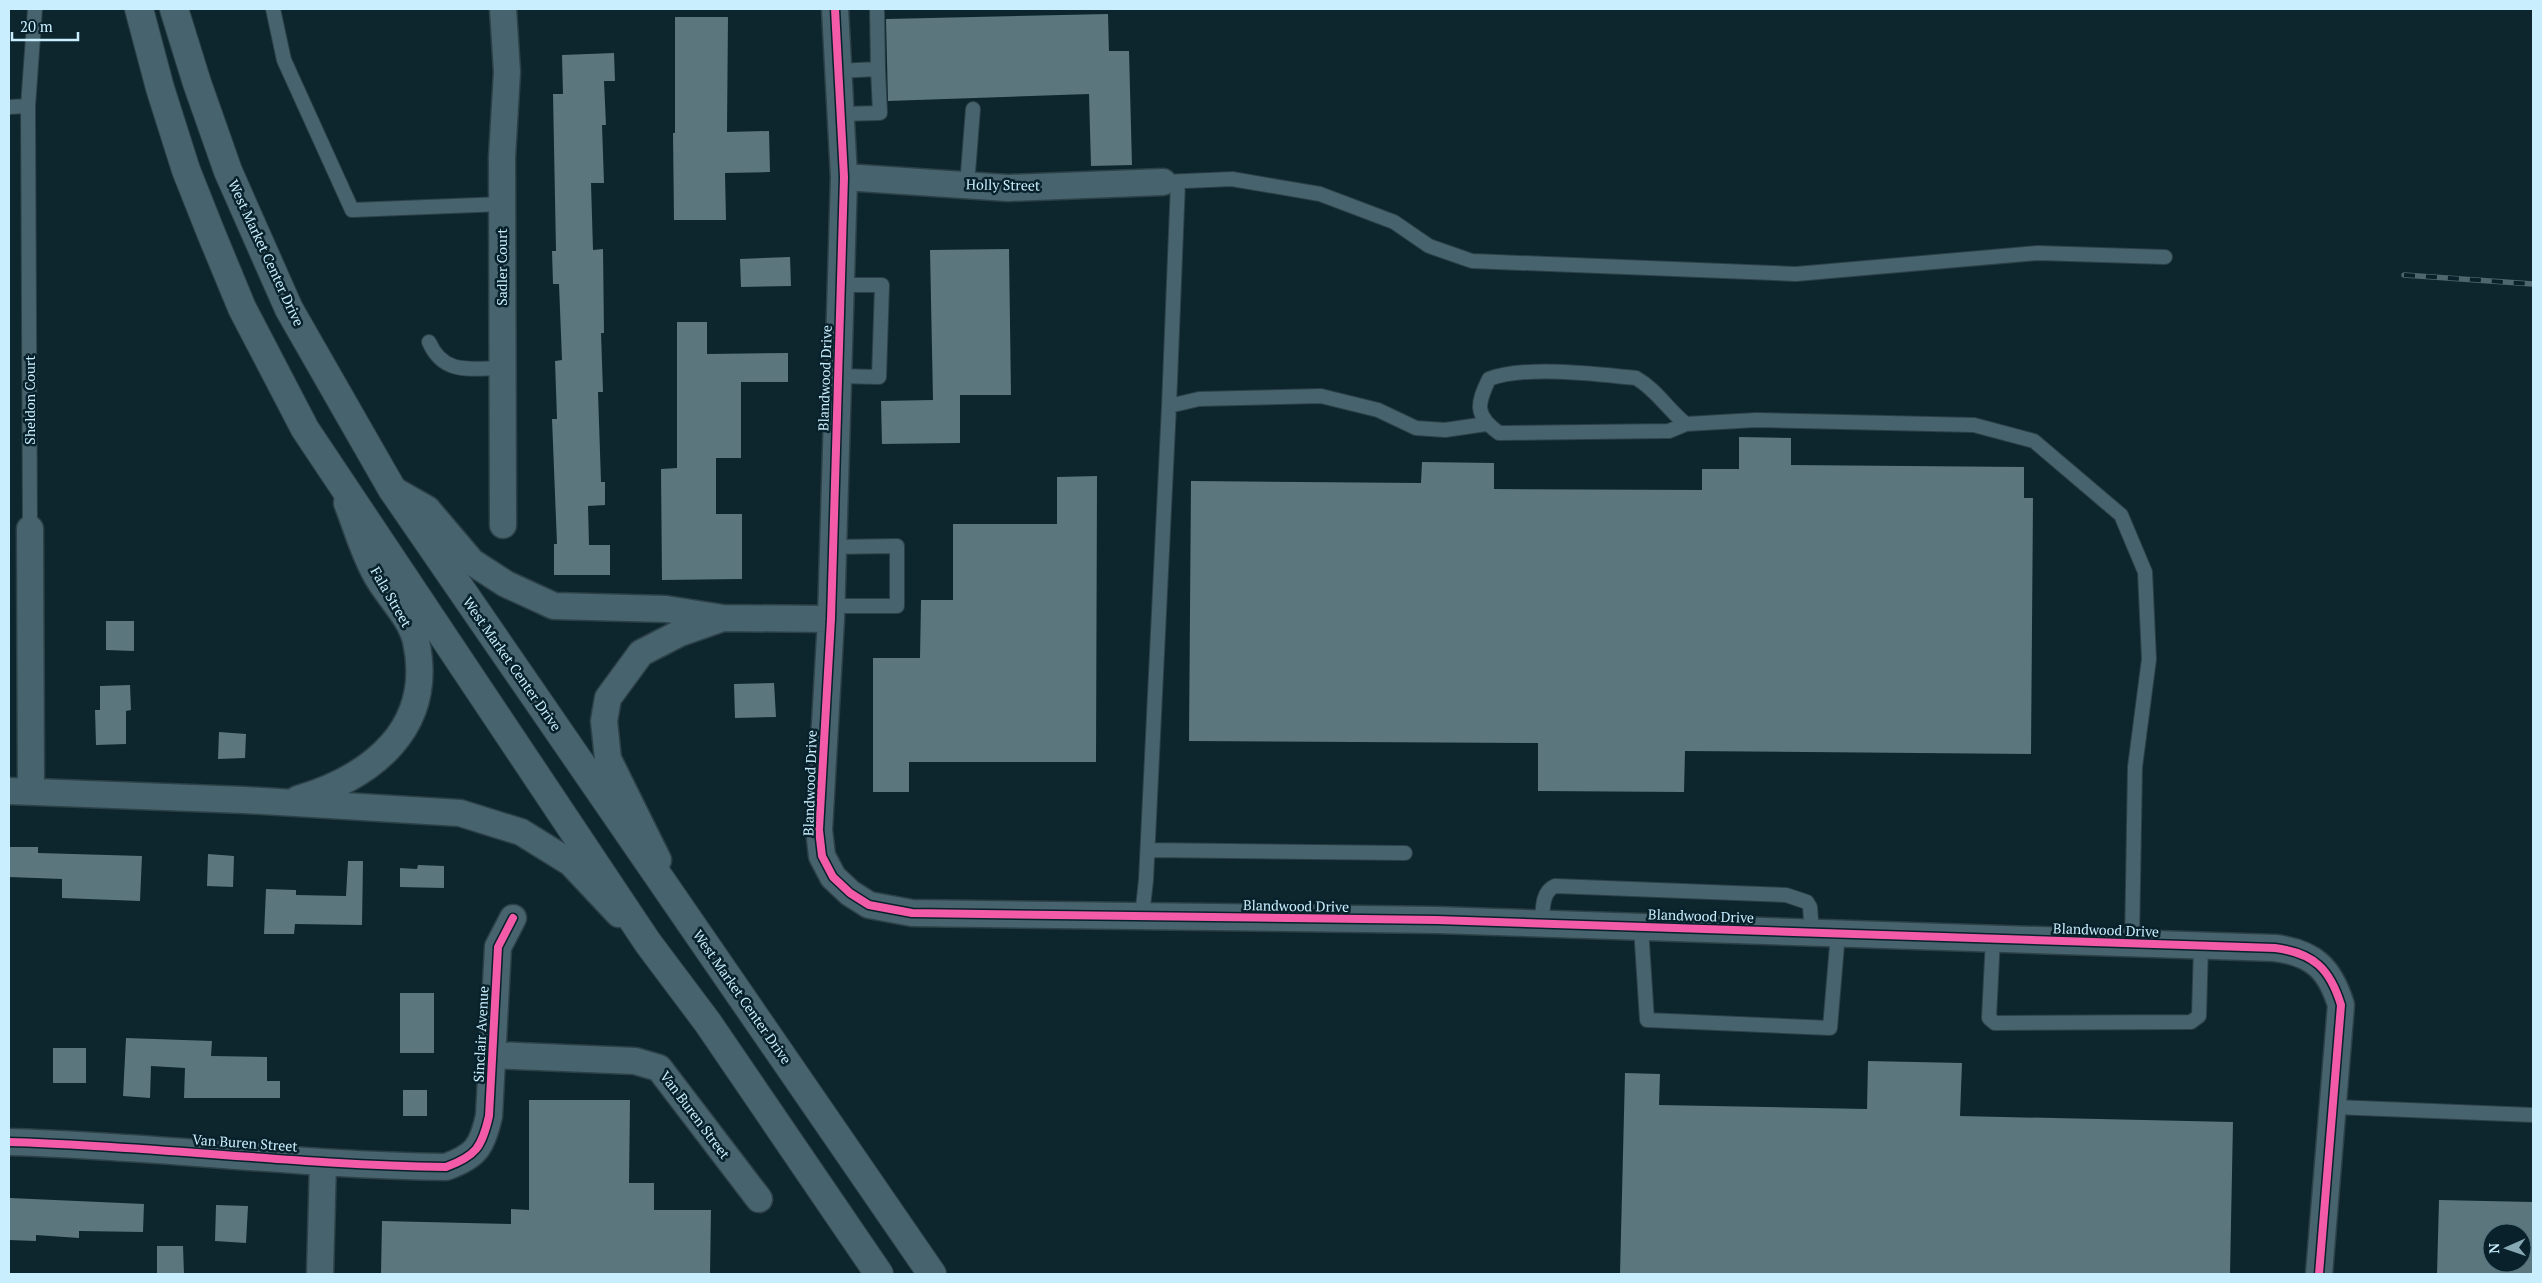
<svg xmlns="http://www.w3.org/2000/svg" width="2542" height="1283" viewBox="0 0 2542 1283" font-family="'PT Serif',serif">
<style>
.building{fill:#5b767c;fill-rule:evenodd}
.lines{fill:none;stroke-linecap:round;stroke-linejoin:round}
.service-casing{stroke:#2d4047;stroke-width:16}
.minor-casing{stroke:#2d4047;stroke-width:29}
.secondary-casing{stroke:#2d4047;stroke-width:30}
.service{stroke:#47636d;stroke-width:14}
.minor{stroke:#47636d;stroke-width:26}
.secondary{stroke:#47636d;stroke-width:28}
.rail-casing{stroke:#4e666e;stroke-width:5.5}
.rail{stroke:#08212b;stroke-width:4;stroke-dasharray:11;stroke-linecap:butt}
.cycleway-casing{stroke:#08212b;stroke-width:11}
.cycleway{stroke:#f35aa7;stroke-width:8}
.labels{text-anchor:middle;stroke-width:5;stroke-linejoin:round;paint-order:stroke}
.street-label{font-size:14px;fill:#c9eefe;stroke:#08212b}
</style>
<rect width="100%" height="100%" fill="#0d262e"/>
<path class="building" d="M1108,14L1109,51H1129L1132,165L1091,166L1089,94L888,101L886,19Z
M675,17H728L727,132L769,131L770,172L725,173L726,220H674L673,133H675Z
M614,53L615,81H604L606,125H602L604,183H591L593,250L603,249L604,333H601L603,392H598L601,482H605V505L588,506L589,545H610V575H554V544H557L552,419H557L555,361L562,360L559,284H553L552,251H556L553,94H563L562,55Z
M1009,249L1011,395H960V443L882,444L881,401L933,400L930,250Z
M790,257L791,286L741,287L740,259Z
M677,322H707V354L788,353V382H741V458H716V514H742V579L662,580L661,469L677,468Z
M1739,437L1791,438V465L2024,467V498H2033L2031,754L1685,751L1684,792L1538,791V743L1189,741L1191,481L1421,483L1422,462L1494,463V489L1702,490V469H1739Z
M1097,476L1096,762H909V792H873V658H920L921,600H953V524H1057V477Z
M106,621H134V651L106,650Z
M774,683L776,717L735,718L734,684Z
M130,685L131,710L126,711V744L96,745L95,710H100V686Z
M219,732L246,734L245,758L218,759Z
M9,847H38V853L142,856L140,901L62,898V879L9,877Z
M208,854L234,856L233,887L207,886Z
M348,861H363L362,925L295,924L294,934H264L266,889L296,890V895L346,896Z
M418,865L444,866V888L400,887V868L417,869Z
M400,993H434V1053H400Z
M126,1038L212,1041L211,1056L267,1057V1081H280V1098H184L185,1068L151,1066L150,1098L123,1096Z
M53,1048H86V1083H53Z
M1868,1061L1962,1063L1960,1116L2233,1122L2230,1274H1620L1625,1073L1660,1074L1659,1105L1867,1109Z
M403,1090H427V1116H403Z
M529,1100H630L629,1183H654V1210H711L710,1274H381L382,1221L511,1224V1209L529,1210Z
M10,1198L144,1204L143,1232L79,1231V1238L36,1235V1241L9,1240Z
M2439,1200L2533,1202V1274H2437ZM2492,1233H2522V1263H2492Z
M216,1205L248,1206L246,1243L215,1241Z
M157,1246H183L184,1274H157Z"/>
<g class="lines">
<defs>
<path id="service" d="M273,9L284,60L352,210L502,204
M838,71L878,69L877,9
M9,107L28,106
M840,114L880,113L878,69
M1163,182L1232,179L1320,194L1394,222L1429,246L1472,261L1796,274L2038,253L2165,257
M967,185L973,109
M429,342C444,376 471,368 503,368
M838,376L879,377L882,285H841
M1169,406L1178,182
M1686,424C1668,410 1657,390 1636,378C1599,374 1523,365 1489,379C1477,404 1474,415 1499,433L1669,431L1686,424L1756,420L1974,425L2034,441L2121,515L2145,572L2149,659L2135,767L2132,943
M30,529L28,106L35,9
M831,606H897V546L833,547
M1148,850L1405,853
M1142,916L1146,880L1169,406L1199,399L1321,396L1378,410L1416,428L1445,430L1486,424
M1542,924C1543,911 1541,892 1555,886L1786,895L1807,902L1810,907L1812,933
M1641,927L1647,1020L1830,1028L1838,933
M1993,938L1989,1018L1995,1023L2191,1022L2199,1016L2201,945
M2334,1107L2533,1115"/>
<path id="minor" d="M835,9L844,177L831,619L819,830L822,856L833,877L850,893L869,905L912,913L1437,920L2275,948C2314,953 2330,969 2341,1005L2319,1274
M844,177L1008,188L1163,182
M392,489L427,509L472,562L506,584L554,606L666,609L723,618L831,619
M503,525L502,157L507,72L503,9
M30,529L31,792
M9,791L244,800L460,813L521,832L571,863L619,914
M298,799C372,777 435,728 416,641C410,616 387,596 375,573C363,551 356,526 347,503
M658,860L608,759L604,721L608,698L641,653L680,633L720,619
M493,1055L635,1061L659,1068L759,1199
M9,1142C155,1146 300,1165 446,1167C476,1156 482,1147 489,1116L498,947L513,918
M320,1274L323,1162"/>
<path id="secondary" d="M139,9L160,88L186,170L211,233L242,308L305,429L648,943L708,1023L879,1274
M174,9L197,83L228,171L289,309L392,489L932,1274"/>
</defs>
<use href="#service" class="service-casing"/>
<use href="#minor" class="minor-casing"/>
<use href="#secondary" class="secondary-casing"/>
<use href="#service" class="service"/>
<use href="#minor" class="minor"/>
<use href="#secondary" class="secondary"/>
<defs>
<path id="rail" d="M2404,275L2533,284"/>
</defs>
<use href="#rail" class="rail-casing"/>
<use href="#rail" class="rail"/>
<defs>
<path id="cycleway" d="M835,9L844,177L831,619L819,830L822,856L833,877L850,893L869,905L912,913L1437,920L2275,948C2314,953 2330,969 2341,1005L2319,1274
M9,1142C155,1146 300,1165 446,1167C476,1156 482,1147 489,1116L498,947L513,918"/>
</defs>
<use href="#cycleway" class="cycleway-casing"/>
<use href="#cycleway" class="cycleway"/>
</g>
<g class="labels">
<g class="street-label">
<text transform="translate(1003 185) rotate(1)" y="5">Holly Street</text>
<text transform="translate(266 253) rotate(65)" y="5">West Market Center Drive</text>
<text transform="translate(502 267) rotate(-90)" y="5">Sadler Court</text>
<text transform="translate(825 378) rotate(-88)" y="5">Blandwood Drive</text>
<text transform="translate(30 400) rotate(-90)" y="5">Sheldon Court</text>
<text transform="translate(391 597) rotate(60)" y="5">Fala Street</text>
<text transform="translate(512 664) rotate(55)" y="5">West Market Center Drive</text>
<text transform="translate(810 783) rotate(-88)" y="5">Blandwood Drive</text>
<text transform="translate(1296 906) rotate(1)" y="5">Blandwood Drive</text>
<text transform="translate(1701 916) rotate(2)" y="5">Blandwood Drive</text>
<text transform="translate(2106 930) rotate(2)" y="5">Blandwood Drive</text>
<text transform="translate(742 997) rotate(55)" y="5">West Market Center Drive</text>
<text transform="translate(481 1034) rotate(-87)" y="5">Sinclair Avenue</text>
<text transform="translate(695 1115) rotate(53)" y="5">Van Buren Street</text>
<text transform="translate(245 1143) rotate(4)" y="5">Van Buren Street</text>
</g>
</g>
<rect width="2542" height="1283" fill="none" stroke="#c9eefe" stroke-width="20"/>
<g transform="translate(2507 1248) rotate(268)"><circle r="24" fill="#08212b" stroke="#55737f"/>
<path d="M0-4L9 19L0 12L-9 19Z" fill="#87a8b5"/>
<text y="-8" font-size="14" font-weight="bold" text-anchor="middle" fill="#c9eefe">N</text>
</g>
<path d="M12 32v8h66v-8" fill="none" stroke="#c9eefe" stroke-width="2.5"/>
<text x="20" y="32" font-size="15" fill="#c9eefe" stroke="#08212b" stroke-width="4" paint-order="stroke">20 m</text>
</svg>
